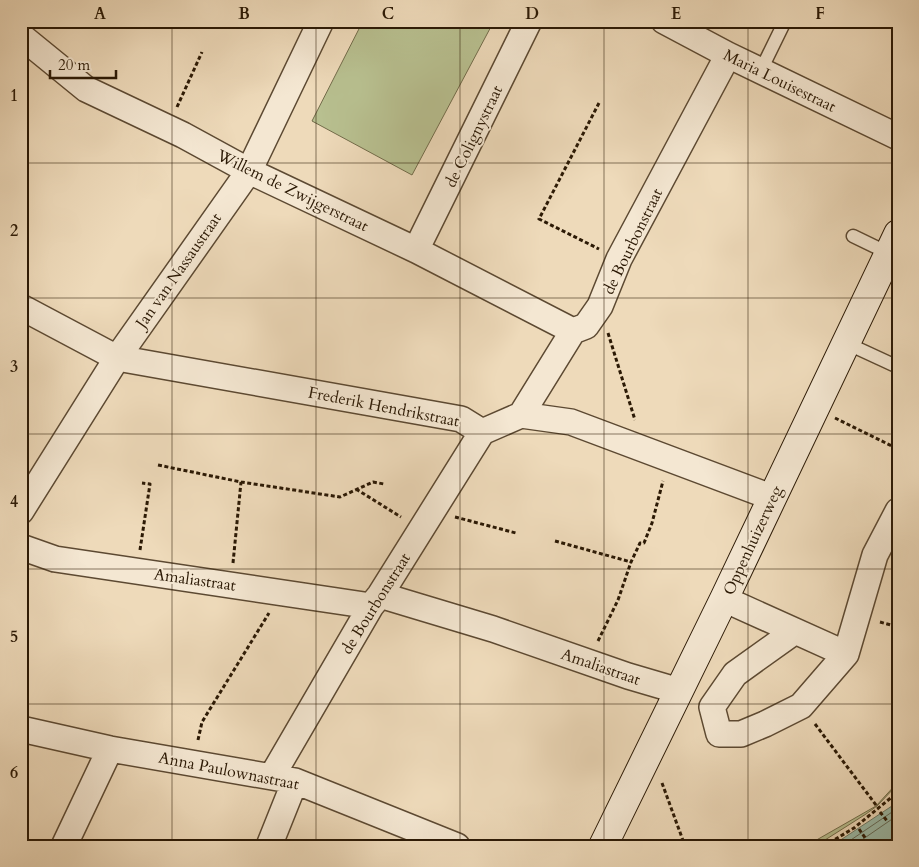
<svg xmlns="http://www.w3.org/2000/svg" width="919" height="867" viewBox="0 0 919 867" font-family="Cardo,serif">
<style>
.green{fill:#b8c090;stroke:#726c4a}
.water{fill:#9bbba9;stroke:#6e7a67}
.lines{fill:none;stroke-linecap:round;stroke-linejoin:round}
.shore{stroke:#636a57;stroke-width:1}
.lane-casing{stroke:#5c4932;stroke-width:15}
.street-casing{stroke:#5c4932;stroke-width:28}
.secondary-casing{stroke:#2b1905;stroke-width:30}
.path{stroke:#2b1905;stroke-width:3;stroke-dasharray:4 2.5;stroke-linecap:butt}
.lane{stroke:#f4e7d2;stroke-width:12}
.street{stroke:#f4e7d2;stroke-width:25}
.secondary{stroke:#f4e7d2;stroke-width:28}
.grid{fill:none;stroke:#2b1905;stroke-width:1;stroke-opacity:0.55}
.labels{text-anchor:middle;stroke-width:4;stroke-linejoin:round;paint-order:stroke}
.street-label{font-size:16px;fill:#2b1905;stroke:#f4e7d2}
.neatline{fill:none;stroke:#2b1905;stroke-width:2}
.grid-label{font-size:16px;text-anchor:middle;font-weight:bold;fill:#2b1905}
</style>
<rect width="100%" height="100%" fill="#eedaba"/>
<filter id="stains"><feTurbulence type="fractalNoise" baseFrequency=".004" numOctaves="4"/><feColorMatrix values="0 0 0 0 .2 0 0 0 0 .09 0 0 0 0 .02 0 0 0 .5 -.17"/></filter>
<radialGradient id="worn" r=".72"><stop offset=".6" stop-color="#630" stop-opacity="0"/><stop offset="1" stop-color="#630" stop-opacity=".3"/></radialGradient>
<path class="green" d="M363,21H494L412,175L312,121Z
M898,782V784L877,806L866,814L825,840L814,846H806L876,806Z"/>
<path class="water" d="M898,802V846H831L836,843Z"/>
<g class="lines">
<path class="shore" d="M842,846L898,808
M853,846L898,815"/>
<defs>
<path id="lane" d="M761,70L785,21
M853,236L888,253
M846,343L898,367"/>
<path id="street" d="M664,21L728,55L898,137
M21,36L86,89L183,135L249,171L416,250L573,331
M416,250L529,21
M21,307L117,358L461,419L482,432L521,415L571,422L771,497
M521,415L573,331L586,326L600,306L619,259L728,55
M21,511L117,358L249,171L321,21
M21,547L55,559L371,606
M380,595L493,629L628,676L679,691
M724,599L846,654
M795,631L735,674L712,707L719,734H741L765,724L801,706L846,654L875,555L898,511
M21,729L110,749L295,781L457,846
M272,776L371,606L380,595L482,432
M64,846L110,749
M269,846L295,781"/>
<path id="secondary" d="M603,846L724,599L898,234"/>
</defs>
<use href="#lane" class="lane-casing"/>
<use href="#street" class="street-casing"/>
<use href="#secondary" class="secondary-casing"/>
<path class="path" d="M599,103L539,219L599,249
M177,107L202,52
M608,333L635,420
M835,418L898,449
M158,465L241,482L340,497L373,482L384,484
M356,489L401,517
M455,517L516,533
M555,541L631,562
M140,550L150,484L142,483
M233,563L241,482
M880,622L898,627
M598,641L618,600L631,562L640,543H644L652,523L663,481
M815,724L879,809
M198,740L202,722L269,613
M662,783L685,846
M880,812L888,822
M859,829L866,839
M836,843L838,846
M824,846L854,828L898,792"/>
<use href="#lane" class="lane"/>
<use href="#street" class="street"/>
<use href="#secondary" class="secondary"/>
</g>
<path class="grid" d="M172,21V846M316,21V846M460,21V846M604,21V846M748,21V846M21,163H898M21,298H898M21,434H898M21,569H898M21,704H898"/>
<g class="labels">
<g class="street-label">
<text transform="translate(780 80) rotate(26)" y="6">Maria Louisestraat</text>
<text transform="translate(473 136) rotate(-64)" y="6">de Colignystraat</text>
<text transform="translate(293 190) rotate(26)" y="6">Willem de Zwijgerstraat</text>
<text transform="translate(632 241) rotate(-64)" y="6">de Bourbonstraat</text>
<text transform="translate(178 270) rotate(-55)" y="6">Jan van Nassaustraat</text>
<text transform="translate(384 406) rotate(11)" y="6">Frederik Hendrikstraat</text>
<text transform="translate(752 540) rotate(-65)" y="6">Oppenhuizerweg</text>
<text transform="translate(195 579) rotate(8)" y="6">Amaliastraat</text>
<text transform="translate(375 603) rotate(-58)" y="6">de Bourbonstraat</text>
<text transform="translate(601 666) rotate(19)" y="6">Amaliastraat</text>
<text transform="translate(229 770) rotate(11)" y="6">Anna Paulownastraat</text>
</g>
</g>
<rect width="919" height="867" fill="none" stroke="#eedaba" stroke-width="55"/>
<path d="M50 70v8h66v-8" fill="none" stroke="#2b1905" stroke-width="2.5"/>
<text x="58" y="70" font-size="15" fill="#2b1905" stroke="#f4e7d2" stroke-width="4" paint-order="stroke">20 m</text>
<rect x="28" y="28" width="864" height="812" class="neatline"/>
<g class="grid-label">
<text x="100" y="19">A</text>
<text x="244" y="19">B</text>
<text x="388" y="19">C</text>
<text x="532" y="19">D</text>
<text x="676" y="19">E</text>
<text x="820" y="19">F</text>
<text x="14" y="101">1</text>
<text x="14" y="236">2</text>
<text x="14" y="372">3</text>
<text x="14" y="507">4</text>
<text x="14" y="642">5</text>
<text x="14" y="778">6</text>
</g>
<rect width="100%" height="100%" filter="url(#stains)"/>
<rect width="100%" height="100%" fill="url(#worn)"/>
</svg>
